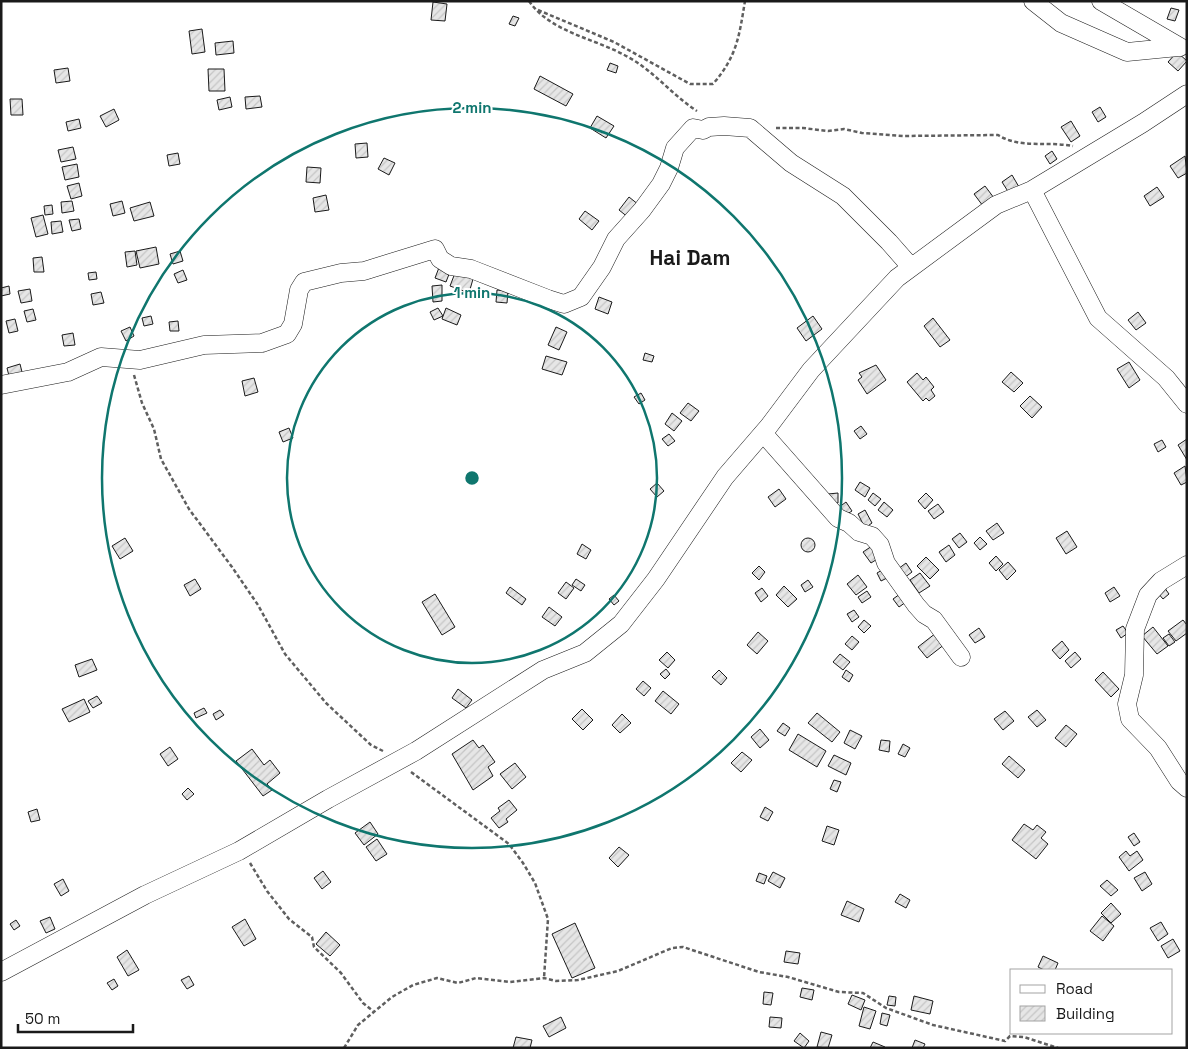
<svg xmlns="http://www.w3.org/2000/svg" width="1188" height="1049" viewBox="0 0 1188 1049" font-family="'Space Grotesk',sans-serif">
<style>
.building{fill:url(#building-hatch);stroke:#1a1a1a}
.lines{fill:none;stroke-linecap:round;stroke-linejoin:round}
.minor-casing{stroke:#1a1a1a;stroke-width:19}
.path{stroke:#5f5f5f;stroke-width:2.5;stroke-dasharray:4 2.5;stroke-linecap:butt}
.minor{stroke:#fff;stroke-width:18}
.ring{fill:none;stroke:#0f766e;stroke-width:2.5}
.labels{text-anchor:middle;stroke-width:4;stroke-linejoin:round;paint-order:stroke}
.district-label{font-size:21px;font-weight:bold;fill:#1a1a1a;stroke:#fff}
.centre{fill:#0f766e;stroke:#fff;stroke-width:2.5}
.ring-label{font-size:15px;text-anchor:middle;font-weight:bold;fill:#0f766e;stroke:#fff;stroke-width:4;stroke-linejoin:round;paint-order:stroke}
</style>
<defs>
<pattern id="building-hatch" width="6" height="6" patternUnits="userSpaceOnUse" patternTransform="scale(1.25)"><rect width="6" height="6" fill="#e6e6e6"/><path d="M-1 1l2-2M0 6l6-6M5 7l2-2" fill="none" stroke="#c5c5c5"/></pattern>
</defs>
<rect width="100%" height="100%" fill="#fff"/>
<path class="building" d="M433,2L447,4L445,21L431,20Z
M1171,8L1179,10L1175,21L1167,19Z
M513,16L519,18L515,26L509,24Z
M202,29L205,52L192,54L189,31Z
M233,41L234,53L216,55L215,43Z
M1177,52L1187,61L1178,71L1168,62Z
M610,63L618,66L616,73L607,70Z
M68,68L70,81L56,83L54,70Z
M208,69H224L225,91H209Z
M540,76L573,94L566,106L534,89Z
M260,96L262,107L246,109L245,97Z
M230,97L232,107L219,110L217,100Z
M10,99H22L23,115H11Z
M1100,107L1106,117L1098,122L1092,112Z
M114,109L119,120L106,127L100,116Z
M597,116L614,126L606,138L590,128Z
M79,119L81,128L68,131L66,122Z
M1071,121L1080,136L1071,142L1061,127Z
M367,143L368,157L356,158L355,144Z
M73,147L76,159L61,162L58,150Z
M1052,151L1057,159L1050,164L1045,156Z
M178,153L180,164L169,166L167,155Z
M1185,156L1187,173L1178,178L1170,166Z
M384,158L395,163L389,175L378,169Z
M77,164L79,177L65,180L62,167Z
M307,167L321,168L320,183L306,182Z
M1012,175L1019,187L1009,193L1002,182Z
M79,183L82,196L71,199L67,186Z
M985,186L994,198L983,206L974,194Z
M1157,187L1164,197L1150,206L1144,196Z
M326,195L329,210L315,212L313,198Z
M629,197L639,205L629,218L619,210Z
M72,201L74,211L62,213L61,202Z
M122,201L125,213L113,216L110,204Z
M150,202L154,216L134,221L130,208Z
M52,205L53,214L45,215L44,206Z
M585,211L599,221L592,230L579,219Z
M43,215L48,234L36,237L31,218Z
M79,219L81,229L72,231L69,220Z
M61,221L63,232L52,234L51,222Z
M156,247L159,264L140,268L136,251Z
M135,251L137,265L127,267L125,252Z
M180,251L183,261L173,264L170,254Z
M42,257L44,272H34L33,258Z
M440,265L451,269L446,282L435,278Z
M183,270L187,280L178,283L174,274Z
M96,272L97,279L89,280L88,273Z
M455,273L473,279L469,293L450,286Z
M442,285V301L433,302L432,286Z
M9,286L10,294L1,296V288Z
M30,289L32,301L21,303L18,291Z
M497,290L508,291L507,303L496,302Z
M101,292L104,303L93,305L91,294Z
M599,297L612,302L608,314L595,309Z
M438,308L443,316L434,320L430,312Z
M446,308L461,315L457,325L442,319Z
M33,309L36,320L27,322L24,311Z
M1138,312L1146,323L1136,330L1128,320Z
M151,316L153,324L144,326L142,318Z
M813,316L822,329L806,341L797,328Z
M933,318L950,340L940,347L924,326Z
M15,319L18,331L9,333L6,321Z
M178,321L179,331H170L169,322Z
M130,327L134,336L126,341L121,331Z
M556,327L567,332L559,350L548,345Z
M73,333L75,345L64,346L62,335Z
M645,353L654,356L652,362L643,360Z
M546,356L567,362L562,375L542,369Z
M1129,362L1140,380L1129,388L1117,369Z
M20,364L23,376L10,380L7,368Z
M876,365L886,380L867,394L858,380L862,377L859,373Z
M1011,372L1023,383L1014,392L1002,382Z
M917,373L923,380L926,377L934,387L931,390L935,396L929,401L926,398L923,401L907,382Z
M254,378L258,392L245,396L242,381Z
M641,393L645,400L639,404L634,397Z
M1030,396L1042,407L1032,418L1020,406Z
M688,403L699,411L691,421L680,413Z
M672,413L682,421L674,431L665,424Z
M861,426L867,434L860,439L854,431Z
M289,428L293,438L283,442L279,432Z
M669,434L675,441L668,446L662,439Z
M1187,439V460L1178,445Z
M1162,440L1166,447L1158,452L1154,444Z
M1185,466L1187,482L1181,485L1174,473Z
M860,482L870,488L865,497L855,490Z
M657,483L664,491L657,497L650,489Z
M779,489L786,499L775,507L768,497Z
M838,493V503H828V494Z
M873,493L881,499L875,506L868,500Z
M926,493L933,500L925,509L918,501Z
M846,502L852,511L844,516L838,508Z
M884,502L893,510L887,517L878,510Z
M938,504L944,512L934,519L928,511Z
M865,510L872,523L865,528L858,514Z
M997,523L1004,533L993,540L986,531Z
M1067,531L1077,547L1066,554L1056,538Z
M960,533L967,542L959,548L952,539Z
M980,537L987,544L980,550L974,543Z
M801 545a7 7 0 1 1 14 0a7 7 0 1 1-14 0Z
M125,538L133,551L120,559L112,546Z
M582,544L591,550L586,559L577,554Z
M875,544L882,556L871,563L863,552Z
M949,545L955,555L946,562L939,552Z
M996,556L1003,564L996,571L989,563Z
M926,557L939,570L930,579L917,566Z
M1008,562L1016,571L1007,580L999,570Z
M906,563L912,572L904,578L898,569Z
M759,566L765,572L759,580L752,573Z
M884,569L889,577L881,581L877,573Z
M920,573L930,586L919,593L910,580Z
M858,575L867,587L856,595L847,584Z
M195,579L201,589L190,596L184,585Z
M576,579L585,585L581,591L572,585Z
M808,580L813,587L805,592L801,585Z
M566,582L574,588L566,599L558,593Z
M784,586L797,599L788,607L776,595Z
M510,587L526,599L522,605L506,593Z
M1114,587L1120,596L1110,602L1105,593Z
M1164,587L1169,594L1163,599L1157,592Z
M762,588L768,596L761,602L755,593Z
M867,591L871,597L862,603L858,597Z
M435,594L455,627L442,635L422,602Z
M900,594L906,602L899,607L893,599Z
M614,595L619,601L614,605L609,599Z
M549,607L562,617L555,626L542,617Z
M854,610L859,617L852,622L847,614Z
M864,620L871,626L864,633L858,627Z
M1183,620L1187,625V633L1176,641L1168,631Z
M1123,626L1128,633L1121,638L1116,630Z
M1153,627L1168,646L1157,654L1142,636Z
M979,628L985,637L975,643L969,635Z
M758,632L768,641L757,654L747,645Z
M936,633L945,644L927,658L918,647Z
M1169,634L1175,642L1169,646L1163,638Z
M852,636L859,642L852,650L845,644Z
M1062,641L1069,650L1060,659L1052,650Z
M667,652L675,660L668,668L659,660Z
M1075,652L1081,659L1071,668L1065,661Z
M840,654L850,662L843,670L833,662Z
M92,659L97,670L79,677L75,665Z
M666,669L670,674L665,679L660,674Z
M719,670L727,678L721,685L712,677Z
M846,670L853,675L849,682L842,677Z
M1103,672L1119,689L1111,697L1095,680Z
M643,681L651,688L644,696L636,689Z
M458,689L472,700L466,708L452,698Z
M663,691L679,704L671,714L655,701Z
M97,696L102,703L93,708L88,701Z
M84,699L90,712L69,722L62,709Z
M204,708L207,713L196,718L194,713Z
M582,709L593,720L583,730L572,719Z
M220,710L224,715L216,720L213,714Z
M1037,710L1046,720L1037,727L1028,717Z
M1005,711L1014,721L1003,730L994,719Z
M817,713L840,732L832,742L808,723Z
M622,714L631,723L620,733L612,725Z
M783,723L790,728L785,736L777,731Z
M1066,725L1077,734L1066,747L1055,738Z
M760,729L769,740L760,748L751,737Z
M850,730L862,736L855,749L844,743Z
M798,734L826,751L817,767L789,750Z
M473,740L479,748L483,745L495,762L488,767L493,776L473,790L452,754Z
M881,740L890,741L889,752L879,750Z
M903,744L910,748L905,757L898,754Z
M170,747L178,759L168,766L160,754Z
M252,749L264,765L270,760L280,773L267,784L272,790L263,796L236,761Z
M742,752L752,760L741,772L731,763Z
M834,755L851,763L846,775L828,766Z
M1009,756L1025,770L1018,778L1002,764Z
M515,763L526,777L512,789L500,774Z
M834,780L841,782L837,792L830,789Z
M188,788L194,794L187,800L182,794Z
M509,800L517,810L506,819L508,822L499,828L491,818L500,811L498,808Z
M765,807L773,812L768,821L760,817Z
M37,809L40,820L31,822L28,812Z
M370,822L378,834L364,845L355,833Z
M1024,824L1033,830L1037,825L1046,832L1041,838L1048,844L1036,859L1012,840Z
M827,826L839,830L834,845L822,841Z
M1134,833L1140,842L1134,846L1128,837Z
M377,839L387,854L376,861L366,847Z
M619,847L629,855L618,867L609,858Z
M1126,851L1130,856L1137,851L1143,860L1129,871L1119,857Z
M323,871L331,882L322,889L314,878Z
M773,872L785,878L780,888L768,881Z
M1145,872L1152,884L1142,891L1134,878Z
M759,873L767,876L764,884L756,881Z
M63,879L69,891L61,896L54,884Z
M1107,880L1118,890L1111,896L1100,886Z
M900,894L910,900L906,908L895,902Z
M847,901L864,909L859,922L841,915Z
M1111,903L1121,914L1111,923L1101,913Z
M1102,916L1114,926L1103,941L1090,931Z
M50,917L55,929L46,933L40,921Z
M245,919L256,939L244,946L232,927Z
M16,920L20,926L14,930L10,924Z
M1161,922L1168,934L1158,941L1150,928Z
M575,923L595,968L572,978L552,934Z
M326,932L340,945L330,956L316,944Z
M1173,939L1180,951L1168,958L1161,946Z
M127,950L139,970L128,976L117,957Z
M786,951L800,953L798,964L784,962Z
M1043,956L1058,963L1055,970H1044L1038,967Z
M189,976L194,985L187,989L181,980Z
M114,979L118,986L112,990L107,983Z
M802,988L814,990L812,1000L800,997Z
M764,992L773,993L771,1005L763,1004Z
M852,995L865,1000L861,1010L848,1004Z
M889,996L896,997L895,1006L887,1005Z
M914,996L933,1001L930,1014L911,1010Z
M864,1007L876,1011L870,1029L859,1026Z
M882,1013L890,1015L887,1026L880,1024Z
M561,1017L566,1028L549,1037L543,1026Z
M770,1017L782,1018L781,1028L769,1027Z
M821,1032L832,1035L828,1048L817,1047Z
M800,1033L809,1041L804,1048L794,1041Z
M516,1037L532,1040L530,1048H513Z
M915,1040L925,1044L923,1048H912Z
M873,1042L885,1047V1048H870Z"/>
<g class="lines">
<defs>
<path id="minor" d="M1033,1L1061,23L1127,52L1178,47
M1101,1L1180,47
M1032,190L1098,318L1166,378L1187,404
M1,385L68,372L101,357L140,360L204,345L262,343L287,334L293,324L299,290L304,282L341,273L364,271L435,249L440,259L451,266L471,269L548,299L564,304L581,297L602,267L616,239L642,210L661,184L669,168L675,148L693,128L703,130L709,127L724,126L750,128L791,163L843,196L889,242L911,267
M763,433L838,518L849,523L859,532L872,536L880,545L886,563L916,605L924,614L934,620L961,657
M1187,565L1161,581L1148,595L1135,629L1134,675L1127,704L1130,719L1158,748L1179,781L1187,788
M1,972L145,895L239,851L328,799L416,751L543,670L585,653L621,624L656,579L725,477L769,426L811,370L897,278L996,205L1032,190L1143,123L1187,94"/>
</defs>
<use href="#minor" class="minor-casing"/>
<path class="path" d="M529,1C551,33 595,38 628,57C654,71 672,95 697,111
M538,10L614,42L690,84H713C737,56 739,37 745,1
M776,128H803L828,131L844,129L862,133L903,136L998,135C1020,149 1048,141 1073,146
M134,375L142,403L154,429L161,459L189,509L232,567L258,605L285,654L326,703L371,745L383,751
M411,772L509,844L523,863L535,883L548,919L544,978
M250,863L267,891L289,919L312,937L314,947L341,973L363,1003L373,1011
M344,1048L358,1025L392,997L413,985L437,978L458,983L476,978L510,982L544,978L556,981L578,980L618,971L672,948L683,947L759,972L788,977L839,992L863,993L886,1008L933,1025L1005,1041L1010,1036L1024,1037L1058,1048"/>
<use href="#minor" class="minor"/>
</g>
<g class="ring">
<circle cx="472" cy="478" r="185"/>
<circle cx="472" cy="478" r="370"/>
</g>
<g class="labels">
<g class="district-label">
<text x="690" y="265">Hai Dam</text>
</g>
</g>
<circle cx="472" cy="478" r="8" class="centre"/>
<g class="ring-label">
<text x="472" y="113">2 min</text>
<text x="472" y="298">1 min</text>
</g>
<rect width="1188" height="1049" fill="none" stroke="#1a1a1a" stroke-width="5"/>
<rect x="1010" y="969" width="162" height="65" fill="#ffffff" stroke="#a3a3a3"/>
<rect x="1020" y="985" width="25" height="8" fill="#ffffff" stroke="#a3a3a3"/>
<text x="1056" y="994" font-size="15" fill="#1a1a1a">Road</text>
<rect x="1020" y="1006" width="25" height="15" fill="url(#building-hatch)" stroke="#a3a3a3"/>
<text x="1056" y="1019" font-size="15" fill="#1a1a1a">Building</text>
<path d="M18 1024v8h115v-8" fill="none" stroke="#1a1a1a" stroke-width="2.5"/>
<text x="25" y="1024" font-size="15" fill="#1a1a1a" stroke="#ffffff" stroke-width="4" paint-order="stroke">50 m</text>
</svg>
